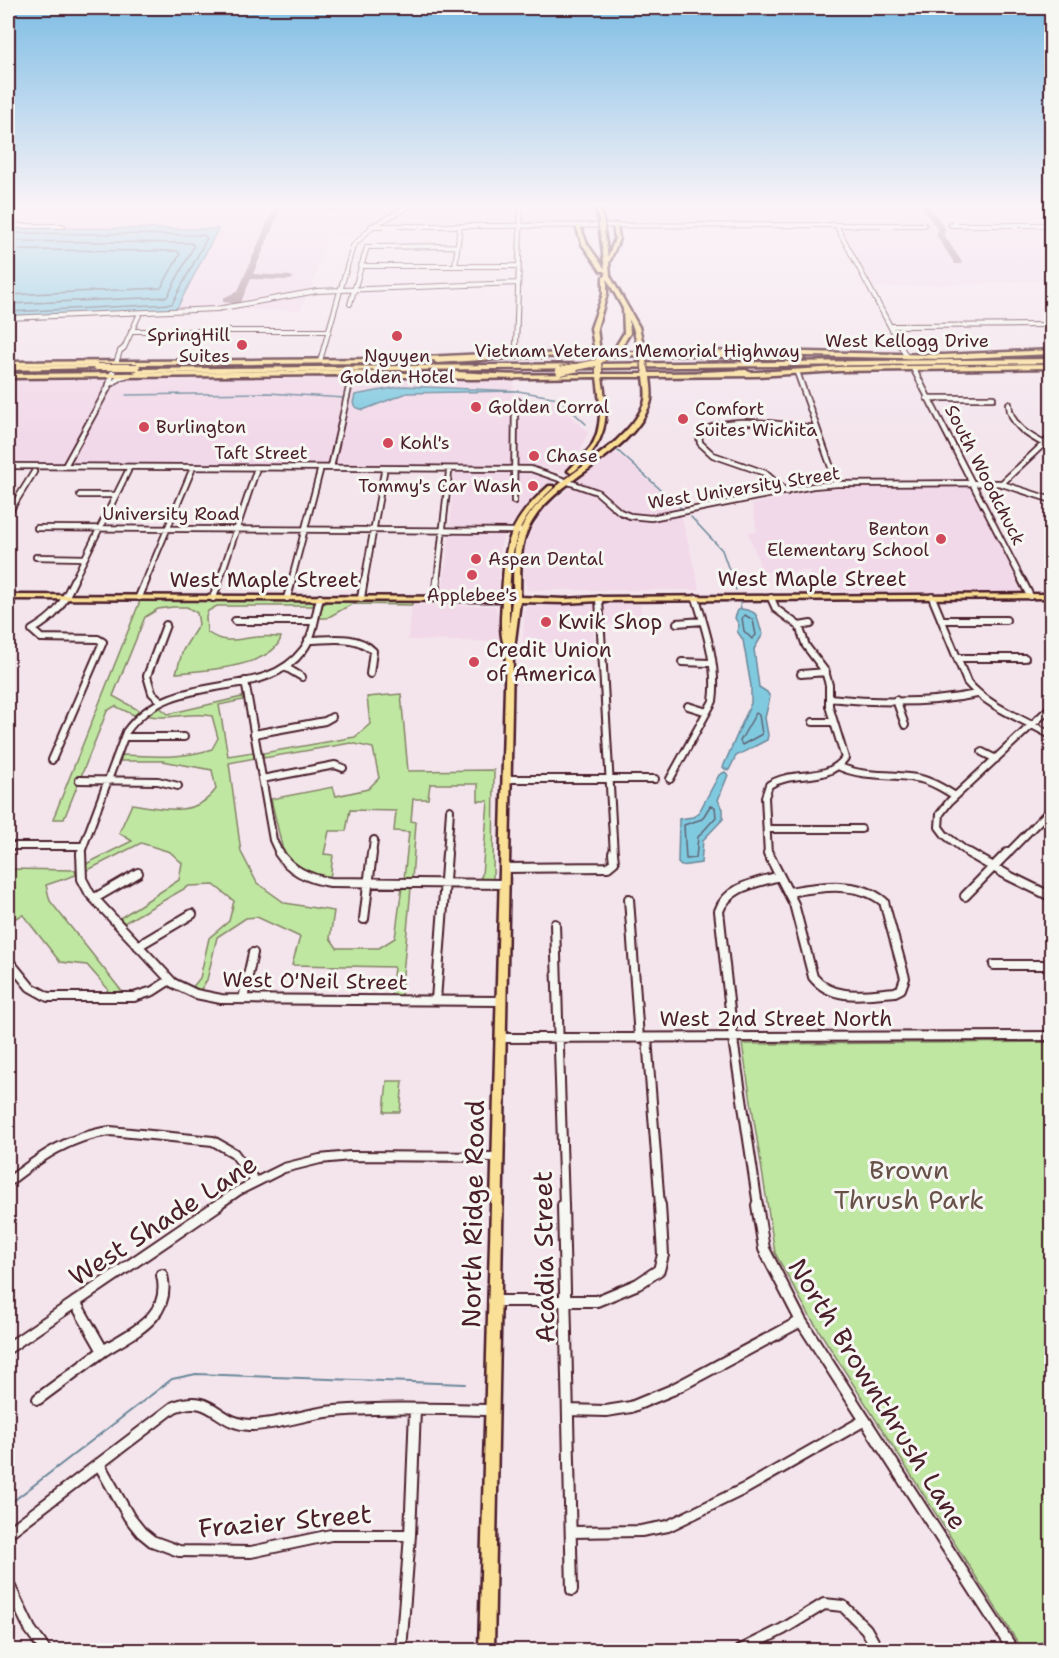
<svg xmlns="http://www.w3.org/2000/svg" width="1059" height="1658" viewBox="0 0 1059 1658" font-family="'Shantell Sans',sans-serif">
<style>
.built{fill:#f2d9e9}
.green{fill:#bfe7a2;stroke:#848366;stroke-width:1.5}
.water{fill:#80cae0;stroke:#6a8698;stroke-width:1.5}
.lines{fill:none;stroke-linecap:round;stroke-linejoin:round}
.shore{stroke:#606373;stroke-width:1.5}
.stream-far1{stroke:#6a8698;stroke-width:1.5}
.stream{stroke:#6a8698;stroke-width:2}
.taxiway{fill:#9f828c;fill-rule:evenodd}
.minor-far4-casing{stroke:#4a1f2b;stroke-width:6}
.minor-far3-casing{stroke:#4a1f2b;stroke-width:8}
.minor-far2-casing{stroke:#4a1f2b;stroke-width:10}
.minor-far1-casing{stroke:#4a1f2b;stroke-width:12}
.minor-casing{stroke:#4a1f2b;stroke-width:14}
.major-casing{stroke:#4a1f2b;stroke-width:5}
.highway-casing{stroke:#4a1f2b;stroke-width:5}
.minor-far4{stroke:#f6f6f2;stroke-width:4}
.minor-far3{stroke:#f6f6f2;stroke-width:4.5}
.minor-far2{stroke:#f6f6f2;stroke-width:6}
.minor-far1{stroke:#f6f6f2;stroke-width:8}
.minor{stroke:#f6f6f2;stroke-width:10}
.major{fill:#fadf96;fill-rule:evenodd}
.highway{fill:#fadf96;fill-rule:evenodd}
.major-bridge-far1-casing{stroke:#4a1f2b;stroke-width:8;stroke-linecap:butt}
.major-bridge-casing{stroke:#4a1f2b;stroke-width:9;stroke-linecap:butt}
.highway-bridge-far1-casing{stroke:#4a1f2b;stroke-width:8;stroke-linecap:butt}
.highway-bridge-casing{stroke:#4a1f2b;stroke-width:10;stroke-linecap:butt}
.major-bridge-far1{stroke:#fadf96;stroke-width:5}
.major-bridge{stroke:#fadf96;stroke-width:6}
.highway-bridge-far1{stroke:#fadf96;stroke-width:6}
.highway-bridge{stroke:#fadf96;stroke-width:8}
.poi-dot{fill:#d1495b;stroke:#f6f6f2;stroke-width:2}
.labels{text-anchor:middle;stroke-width:6;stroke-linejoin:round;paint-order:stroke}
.far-poi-label{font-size:18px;fill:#4a1f2b;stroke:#f6f6f2;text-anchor:start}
.far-street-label{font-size:18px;fill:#4a1f2b;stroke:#f6f6f2}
.street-label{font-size:21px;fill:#4a1f2b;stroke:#f6f6f2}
.poi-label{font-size:21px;fill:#4a1f2b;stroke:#f6f6f2;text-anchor:start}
.near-park-label{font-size:26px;fill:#675149;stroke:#f6f6f2}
.near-street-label{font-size:26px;fill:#4a1f2b;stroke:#f6f6f2}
</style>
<rect width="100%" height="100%" fill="#f4e5ed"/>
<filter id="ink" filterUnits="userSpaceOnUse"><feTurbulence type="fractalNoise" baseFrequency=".0167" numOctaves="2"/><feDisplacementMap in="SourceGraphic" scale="12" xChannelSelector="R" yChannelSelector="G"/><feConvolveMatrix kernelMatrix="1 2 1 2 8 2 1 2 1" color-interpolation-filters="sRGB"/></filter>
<g filter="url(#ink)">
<path class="built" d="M15,204H1051V280L869,288L837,227H364L356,237H328L313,282L300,310H176L218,229L62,228L8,224V212Z
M340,373L514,377V398L552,400L588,432L579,455L561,472L539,466H514V468L8,466V376Z
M611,453L621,455L680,510L700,590H527L524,576V553L529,535L543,510Z
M454,472L535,474L552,480V483L535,494L509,527L450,526Z
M864,486H970L1024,591L1023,593L815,591L810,571L762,572L748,532H757L752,504L812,491Z
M450,531L505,532L500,549L499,591H442Z
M640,604L643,623L593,624L595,652H522L525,608L528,606Z
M412,605L496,606L501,642L408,640Z"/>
<path class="green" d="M140,601H309L315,604V606H217L208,611L206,617L207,632C225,645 237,639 257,637C265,636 273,637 281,637C274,667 202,671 176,673L183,650L199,624L197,613L187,607H173L158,609L145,617L113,696L140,711L136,716L115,706L107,711L64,819H53Z
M328,601L410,602H412V605L352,604L327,618H319L323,604Z
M401,694L408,771L494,770L493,880H479L482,875L488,801H478V784H430L428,799H413L411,821L416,822L412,880L404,879L409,832L394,831L396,811L350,810L346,831H329L324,854L333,855L330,879L310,874L284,855L271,799L333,787L336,796L368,789L379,778L373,748L351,743L264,758L263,753L355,737L370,724L367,697Z
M242,697L243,700L219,705L228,756L253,752L255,758L229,763L241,852L257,883L285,903L334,911L330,938L337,948H379L395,938L402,887L411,888L401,996H391L394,967L292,965L300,937L257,917L246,918L217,937L207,980L200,991L192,988L200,978L209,938L229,921L234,901L214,885L189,886L124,923L120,918L179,880L182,863L170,852L141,843L86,871V864L132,841L119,833L132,804C162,809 196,818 216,789L212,770L162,761H120L122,755C154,756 182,759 212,749L218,738L212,716C190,711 168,721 146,715L158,706L168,714Z
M8,869L75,870L76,875L46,885L50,901L124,994H105L108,989L87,965L60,962L23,915L13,919L8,911Z
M1051,1042L1052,1636L1029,1650L1022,1649L811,1318L775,1253L742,1044Z
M387,1081H403L400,1112H384Z"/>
<path class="water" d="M8,228L218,229L176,310L8,318Z
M404,386L519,391L407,393L363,410L355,407L353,403L355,395Z
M741,609C764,612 754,620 763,634L754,649L759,687L767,692L770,697L765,718L768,735L767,740L736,756L729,770L725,769L723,767L751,703V686L743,640L737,631L739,625L735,618L738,610Z
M725,772L728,775L718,800L723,809V819L703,840L701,863L681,866L678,863L679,819L693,817L698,814L719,775Z"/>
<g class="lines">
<path class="shore" d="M8,233L204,235L207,238L172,304L8,312
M8,241L191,243L194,246L167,297L8,304
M8,250L177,251L180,254L161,288L8,295
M745,615L753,620L756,635L752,639L744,631L742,618Z
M756,713L759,715L762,734L742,745L740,741Z
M710,806L715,807L716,817L698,837L696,858L686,859L684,825L702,819Z"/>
<path class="stream-far1" d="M518,391L558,398L586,424
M126,395L269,393L344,398
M618,451L682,509
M691,517L722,550L736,590
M740,603L741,609"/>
<path class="stream" d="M8,1505L172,1379L196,1374L465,1384"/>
<path class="taxiway" d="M281,204H289L279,213L253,274L290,276L294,278L290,280L251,279L240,304L223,302V298L238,291L272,212Z
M335,204H344L334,212H328V208Z
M919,204H927L945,228L944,235L962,262L961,264H955L936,235L938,230Z"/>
<defs>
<path id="minor-far4" d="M8,209L12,204
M836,225L906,356
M951,225H1052
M8,226H63
M371,226L924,225
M360,266H518
M455,266L460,226
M350,304L367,247L457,246
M8,318L217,309L317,291L518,283
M892,326L1052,325
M131,331H329
M516,346L521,204
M320,361L353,246L373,226L413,204
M114,369L120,351L124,348L140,313"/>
<path id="minor-far3" d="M913,368L1023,582
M797,372L837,484
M113,383L120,377L128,375
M927,398H993
M1009,404C1010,428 1033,438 1052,448
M8,466L531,469L597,492L620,512L630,516L651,518L813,486L837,484L999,483L1052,500
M65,466L108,388L114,368
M331,467L352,374
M1001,484L1052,436
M787,492L765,473L713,455L700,443L699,435C722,412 786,426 817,428
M80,495H115
M514,501L515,405L518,401
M8,514L34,472
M37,528L520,531
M36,557L85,558
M73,582L128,471
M145,582L192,470
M219,582L256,471
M291,582L320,471
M364,582L384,472
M437,582L449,472"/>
<path id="minor-far2" d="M1022,580L1030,596
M139,597L146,580
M932,597L967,682C990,709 1023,718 1052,736
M213,598L219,580
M287,598L292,580
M361,598L364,580
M435,598L437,580
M599,599L614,855
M941,620H1006
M235,621H314
M677,623L703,621
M799,626L811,624
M308,640C330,640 356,634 373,651L370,674
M957,658H1025
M682,662L710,663
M285,667L302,677
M801,674L826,672
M245,681L273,840L280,855
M829,698C878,703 928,704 977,694
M896,700L905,725
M161,701L152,693L147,676L166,625
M688,706L707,712
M813,722H833
M254,734L325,721L332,717
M124,737H184
M982,752L996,759
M52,760L103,642L98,639L41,638L32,630C57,616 62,605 74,580
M840,767C865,778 890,773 916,778C930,780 943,788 955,796
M262,779L335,765L343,768
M506,779H655
M670,779L713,701C718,667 706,630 696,598
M79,780L158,781L178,786
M767,829H861
M8,846H83
M80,855L126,732C173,666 262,705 303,650C314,636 315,615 320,598
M372,855L374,840
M447,855L450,810
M768,855L765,797L769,785C794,769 826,784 845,758L829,706V685L825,671L806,646L799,626L776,609L771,598
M971,855L945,835L939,827L940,814L949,802L1052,706
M1006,855L1052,808"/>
<path id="minor-far1" d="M81,853L82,879L90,894L173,983L196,994L221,999L501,1001
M279,853C291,871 309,879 330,882L503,884
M768,853L794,904L813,977C833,1002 867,994 895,992L901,989L905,978L884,902C859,880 819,887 789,892
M969,853L1009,876L1052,897
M504,868L608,867L614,862L613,853
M965,896L1007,853
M95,898L138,873
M629,899L639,1038
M364,919L372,853
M555,924L564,1206
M138,946L192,914
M8,960L30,987L48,997H134L153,991L170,980
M994,965H1052
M243,999L253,953
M436,1000L447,853
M500,1038L1052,1036
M647,1038L660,1206
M8,1182C40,1157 69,1136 110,1131L213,1141L234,1153L255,1181
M216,1206L238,1191L284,1168L320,1159L350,1156L497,1157
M758,1206L734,1046L719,911C728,886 757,883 779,876"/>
<path id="minor" d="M563,1205L572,1590
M757,1205L764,1249L801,1321L1013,1650
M493,1301H597L638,1284L659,1270L663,1255L660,1205
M8,1348L218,1205
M103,1351C133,1332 172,1317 162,1275
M38,1399L103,1351L75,1302
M568,1410L606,1411L631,1407L672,1390L801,1321
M99,1464L129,1517L141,1532L152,1541L179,1551L251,1552L331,1535H410
M571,1532L641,1531L668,1526L746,1488L865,1420
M8,1533L174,1407C213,1392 216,1424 250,1425C279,1425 307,1413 335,1411C387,1407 439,1409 491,1410
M8,1583L30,1629L45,1650
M401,1650L410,1535L415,1410
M741,1650L783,1629L824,1604L843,1606L866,1629L878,1650
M1043,1650L1052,1645"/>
<path id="major" d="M595,204H599L603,222L599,221Z
M615,224L617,225L619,239L609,263L610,276L639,327L645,352L761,351L943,355L1052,350V354L943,359L761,355H645V358L643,359L640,355L601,356L598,359L595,356L527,357V355L529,354L595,353L591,328L603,294V277L606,276L605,271H601L582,244L576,226L578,225L580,226L587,244L605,269L600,231L602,230L604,231L608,257L615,239L613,225ZM607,279L633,327L639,352L600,353L597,328L607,294Z
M506,353L509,355L508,356L384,363L8,366V362L384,359Z
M1052,364V368L839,371L757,376L650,377C651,386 653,396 650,404C630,458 552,478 528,529C518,550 521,575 520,597L564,599L599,597L1052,594V598L599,601L564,603L520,602L513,656L494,1650H479L506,649C499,637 501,616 502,601L8,599V595L502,597C505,543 507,523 549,486H553V488C513,525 512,544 509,597H513C514,574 511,550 521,529C539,491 585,468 616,441C627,430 638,419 644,404C647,396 645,386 644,377H602C607,409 610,431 588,457C583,463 578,469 571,473L568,471C575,463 584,456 591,447C604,426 600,401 597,377L471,379L340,375L8,378V374L340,371L471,375L596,374L599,371L602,374H643L644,371L646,370L649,373L757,372L839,367ZM509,601H512L509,628Z"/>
<path id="highway" d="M623,307L628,308L630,333L620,349L618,350L615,348L624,333Z
M539,353L541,354V356L437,363L434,361L437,359Z
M695,353L801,356L804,358L801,360L697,356L694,354Z
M1052,359V363L136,373L133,371L136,369Z
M97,365L99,366V368L8,370V366Z
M746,370L749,372L748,373L702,376L699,374L702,372Z
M456,372L514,375L517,377L514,379L454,375L453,374Z"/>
</defs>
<use href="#minor-far4" class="minor-far4-casing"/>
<use href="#minor-far3" class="minor-far3-casing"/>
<use href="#minor-far2" class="minor-far2-casing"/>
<use href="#minor-far1" class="minor-far1-casing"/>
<use href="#minor" class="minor-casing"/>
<use href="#major" class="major-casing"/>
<use href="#highway" class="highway-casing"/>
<use href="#minor-far4" class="minor-far4"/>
<use href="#minor-far3" class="minor-far3"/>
<use href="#minor-far2" class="minor-far2"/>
<use href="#minor-far1" class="minor-far1"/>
<use href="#minor" class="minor"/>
<use href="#major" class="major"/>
<use href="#highway" class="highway"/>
<defs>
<path id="major-bridge-far1" d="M601,221L602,231
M598,357L599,369
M643,357L645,369"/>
<path id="major-bridge" d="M599,368V373
M645,368L646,372"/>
<path id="highway-bridge-far1" d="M97,367H137
M567,369L596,363L618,348"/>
<path id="highway-bridge" d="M560,371L574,368"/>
</defs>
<use href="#major-bridge-far1" class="major-bridge-far1-casing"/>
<use href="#major-bridge" class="major-bridge-casing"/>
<use href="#highway-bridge-far1" class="highway-bridge-far1-casing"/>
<use href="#highway-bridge" class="highway-bridge-casing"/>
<use href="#major-bridge-far1" class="major-bridge-far1"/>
<use href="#major-bridge" class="major-bridge"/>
<use href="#highway-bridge-far1" class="highway-bridge-far1"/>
<use href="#highway-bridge" class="highway-bridge"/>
</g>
</g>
<linearGradient id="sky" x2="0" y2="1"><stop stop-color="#7ebde5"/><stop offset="0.47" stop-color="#faf3f7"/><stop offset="1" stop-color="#faf3f7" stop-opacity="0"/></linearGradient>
<rect width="1059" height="436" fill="url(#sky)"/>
<g class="poi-dot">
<circle cx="397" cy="336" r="6"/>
<circle cx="242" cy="345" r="6"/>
<circle cx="476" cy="407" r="6"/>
<circle cx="683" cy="419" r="6"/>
<circle cx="144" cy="427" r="6"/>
<circle cx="388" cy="443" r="6"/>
<circle cx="534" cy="456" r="6"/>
<circle cx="533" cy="486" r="6"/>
<circle cx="941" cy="539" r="6"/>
<circle cx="476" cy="559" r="6"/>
<circle cx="472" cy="575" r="6"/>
<circle cx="546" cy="622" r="6"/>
<circle cx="474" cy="662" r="6"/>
</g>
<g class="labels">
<g class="far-poi-label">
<text x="230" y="341" text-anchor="end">SpringHill<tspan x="230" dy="21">Suites</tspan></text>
<text x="397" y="362" text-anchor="middle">Nguyen<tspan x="397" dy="21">Golden Hotel</tspan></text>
<text x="488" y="413">Golden Corral</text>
<text x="695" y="415">Comfort<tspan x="695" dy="21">Suites Wichita</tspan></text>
<text x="156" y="433">Burlington</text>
<text x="400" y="449">Kohl's</text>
<text x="546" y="462">Chase</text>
<text x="521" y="492" text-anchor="end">Tommy's Car Wash</text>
<text x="929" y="535" text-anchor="end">Benton<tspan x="929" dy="21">Elementary School</tspan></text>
<text x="488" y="565">Aspen Dental</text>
<text x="472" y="601" text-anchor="middle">Applebee's</text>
</g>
<g class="far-street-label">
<text x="907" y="347">West Kellogg Drive</text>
<text x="637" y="357">Vietnam Veterans Memorial Highway</text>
<text x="261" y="459">Taft Street</text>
<text transform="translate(985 475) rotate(63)" y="6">South Woodchuck</text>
<text transform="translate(744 488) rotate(-9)" y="6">West University Street</text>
<text x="171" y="520">University Road</text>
</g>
<g class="street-label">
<text x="812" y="586">West Maple Street</text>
<text x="264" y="587">West Maple Street</text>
<text transform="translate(315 981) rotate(1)" y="7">West O'Neil Street</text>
<text x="776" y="1026">West 2nd Street North</text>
</g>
<g class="poi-label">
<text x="558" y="629">Kwik Shop</text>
<text x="486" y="657">Credit Union<tspan x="486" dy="24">of America</tspan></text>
</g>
<g class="near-park-label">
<text x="909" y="1179">Brown<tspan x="909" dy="30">Thrush Park</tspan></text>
</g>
<g class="near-street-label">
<text transform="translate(473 1214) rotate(-89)" y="9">North Ridge Road</text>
<text transform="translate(163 1220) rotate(-33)" y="9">West Shade Lane</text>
<text transform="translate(544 1257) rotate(-91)" y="9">Acadia Street</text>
<text transform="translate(878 1394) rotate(58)" y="9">North Brownthrush Lane</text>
<text transform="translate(285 1521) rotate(-5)" y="9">Frazier Street</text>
</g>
</g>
<rect width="1059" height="1658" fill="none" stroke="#f6f6f2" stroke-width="30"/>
<rect x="15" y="15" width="1029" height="1628" fill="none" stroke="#4a1f2b" stroke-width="2" filter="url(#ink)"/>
</svg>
